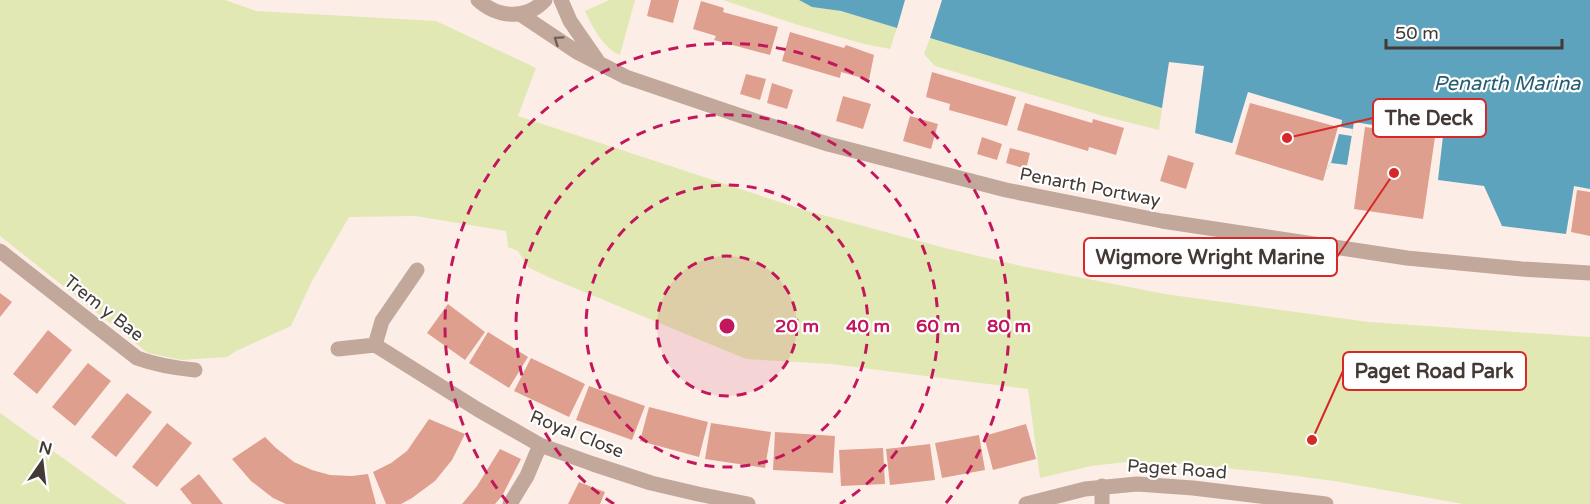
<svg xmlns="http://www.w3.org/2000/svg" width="1590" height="504" viewBox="0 0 1590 504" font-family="'Varela Round',sans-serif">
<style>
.green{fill:#e1e8b3}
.water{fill:#5da3bd}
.pier{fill:#fceee7}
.building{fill:#df9f8f}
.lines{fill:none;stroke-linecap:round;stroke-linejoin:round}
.minor{stroke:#c2a79b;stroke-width:15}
.oneway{stroke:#6f6059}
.ring{fill:none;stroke:#c2185b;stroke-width:3;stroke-dasharray:10 8}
.labels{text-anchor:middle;stroke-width:4.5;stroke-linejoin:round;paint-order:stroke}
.street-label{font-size:18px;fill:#433935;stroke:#fefefe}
.water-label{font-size:20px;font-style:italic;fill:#255d70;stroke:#fefefe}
.centre{fill:#c2185b;stroke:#fefefe;stroke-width:3}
.ring-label{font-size:18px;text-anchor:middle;font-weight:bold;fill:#c2185b;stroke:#fefefe;stroke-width:4.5;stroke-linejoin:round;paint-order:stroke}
.leader{fill:none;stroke:#d62828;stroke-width:2}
.callout-dot{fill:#d62828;stroke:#fefefe;stroke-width:2}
.callout{fill:#fefefe;stroke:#d62828;stroke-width:2}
.callout-label{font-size:20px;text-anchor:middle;font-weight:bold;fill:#433935}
</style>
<rect width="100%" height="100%" fill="#fceee7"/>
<path class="green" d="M0,0H225L256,11L436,21L536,68L518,116L804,210L945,248L1021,266L1165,294L1369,322L1590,337V504H1463L1334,481L1274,473L1173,463L1126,462L1091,466L1040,478L1028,389L831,364L746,359L548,277L528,267L518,251L508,247L506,231L415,216L349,217L312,281L291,326L236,351L227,357L182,360L148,353L0,236Z
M609,0H635L620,55C603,48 593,28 585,11Z
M723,0H799L812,7L841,11L897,28L890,49L864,44L795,24Z
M930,38L1162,108L1159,130L1103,116L935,66L924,54Z
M0,413L127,504H0Z"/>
<path class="water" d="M799,0H905L897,28L841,11L812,7Z
M942,0H1590V189L1574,186L1566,234L1502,226L1484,186L1438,180L1443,136L1354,122L1347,165L1331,163L1327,169L1195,133L1204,66L1169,62L1162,108L930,38Z"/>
<path class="pier" d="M1248,92L1342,120L1341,127L1353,129L1352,136L1339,134L1331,163L1327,169L1232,144Z"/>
<path class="building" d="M651,0H679L673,23L647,16Z
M701,1L724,8L723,12L778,27L770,55L714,40L716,36L693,29Z
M790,32L844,48L846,45L874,55L869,80L841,72L840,78L782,61Z
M932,72L1016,97L1007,126L949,110L950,104L926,97Z
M746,74L766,79L760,100L740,94Z
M772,83L793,90L787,109L767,103Z
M843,96L871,104L863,129L836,121Z
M1025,103L1092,123L1093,119L1124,128L1116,155L1089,147L1088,151L1017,130Z
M1250,103L1338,127L1323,181L1235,154Z
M910,116L938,124L931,149L903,141Z
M1365,127L1435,137L1423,219L1354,209Z
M982,137L1002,144L997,160L977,154Z
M1010,148L1030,153L1026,169L1006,163Z
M1168,155L1194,163L1186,189L1160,181Z
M1577,190L1590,192V236L1571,232Z
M0,293L12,302L0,317Z
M448,304L485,332L465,360L427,333Z
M48,330L72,350L37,394L13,374Z
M488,332L528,357L509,388L469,363Z
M531,358L585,384L569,417L514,391Z
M88,363L111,381L75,426L52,407Z
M589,386L645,406L632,440L576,420Z
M127,393L152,412L116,457L91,437Z
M649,407L708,422L699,457L640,441Z
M429,419L465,434L452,460L435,481L412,498L401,504H386L373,472L391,463L407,451Z
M167,423L192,443L157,487L132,467Z
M711,423L771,432L765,468L705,459Z
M1026,424L1036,459L993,470L984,436Z
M775,432L835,436L833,473L773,470Z
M979,435L985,470L942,478L935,443Z
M265,437L276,448L294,462L312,470L330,475L352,476L368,474L376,504H286L273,498L251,481L232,459Z
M930,444L935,480L890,485L886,449Z
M883,448L885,484L841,486L839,450Z
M500,449L521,459L502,496L495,504H462L477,486Z
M199,474L223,504H192L180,489Z
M579,482L605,492L600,504H568Z"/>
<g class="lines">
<path class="minor" d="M478,0C498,18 526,20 545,0
M561,0L570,21L597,60
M520,14L577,52L626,77L756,121L828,144L1006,190L1162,221L1407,258L1522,269L1590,273
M0,251L137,358C156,365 174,368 195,370
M375,345L382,321L417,270
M338,349L375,345L477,409L540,445L593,464L651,483L698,494L748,504
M510,504L527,476L540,445
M1026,504L1085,489L1137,484L1193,488L1326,504
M1102,504V486"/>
</g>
<defs><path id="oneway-chevron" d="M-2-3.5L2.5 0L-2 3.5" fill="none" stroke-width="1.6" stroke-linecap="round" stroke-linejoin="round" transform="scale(1.5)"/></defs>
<use class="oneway" href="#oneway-chevron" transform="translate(558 40) rotate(-145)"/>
<circle cx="727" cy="326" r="70" fill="#c2185b" fill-opacity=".12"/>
<g class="ring">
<circle cx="727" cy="326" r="70"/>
<circle cx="727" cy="326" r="141"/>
<path d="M614 504A211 211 0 1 1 840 504"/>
<path d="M508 503A282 282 0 1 1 946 503"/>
</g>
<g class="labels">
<g class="street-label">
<text transform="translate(1090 187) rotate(11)" y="6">Penarth Portway</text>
<text transform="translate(104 308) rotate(38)" y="6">Trem y Bae</text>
<text transform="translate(577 434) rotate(22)" y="6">Royal Close</text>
<text transform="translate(1177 469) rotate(4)" y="6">Paget Road</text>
</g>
<g class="water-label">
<text x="1507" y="90">Penarth Marina</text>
</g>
</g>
<circle cx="727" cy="326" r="9" class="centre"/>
<g class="ring-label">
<text x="797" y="332">20 m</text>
<text x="868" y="332">40 m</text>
<text x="938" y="332">60 m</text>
<text x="1009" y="332">80 m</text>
</g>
<path class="leader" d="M1287 138L1373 118M1394 173L1337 257M1312 440L1343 371"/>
<g class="callout-dot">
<circle cx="1287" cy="138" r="6"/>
<circle cx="1394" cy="173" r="6"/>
<circle cx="1312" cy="440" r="6"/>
</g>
<g class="callout">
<rect x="1373" y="99" width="113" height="38" rx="6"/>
<rect x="1084" y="238" width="253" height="38" rx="6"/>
<rect x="1343" y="352" width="183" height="38" rx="6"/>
</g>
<g class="callout-label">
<text x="1429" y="125">The Deck</text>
<text x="1210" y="264">Wigmore Wright Marine</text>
<text x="1434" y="378">Paget Road Park</text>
</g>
<g transform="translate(42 462) rotate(14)" stroke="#fefefe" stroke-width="4.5" paint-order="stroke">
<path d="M0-4.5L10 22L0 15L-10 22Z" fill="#433935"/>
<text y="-9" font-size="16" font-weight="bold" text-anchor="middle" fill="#433935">N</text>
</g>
<path d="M1386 39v9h176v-9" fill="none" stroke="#433935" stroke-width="3"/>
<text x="1395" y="39" font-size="18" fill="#433935" stroke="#fefefe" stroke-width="4.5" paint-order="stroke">50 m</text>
</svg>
